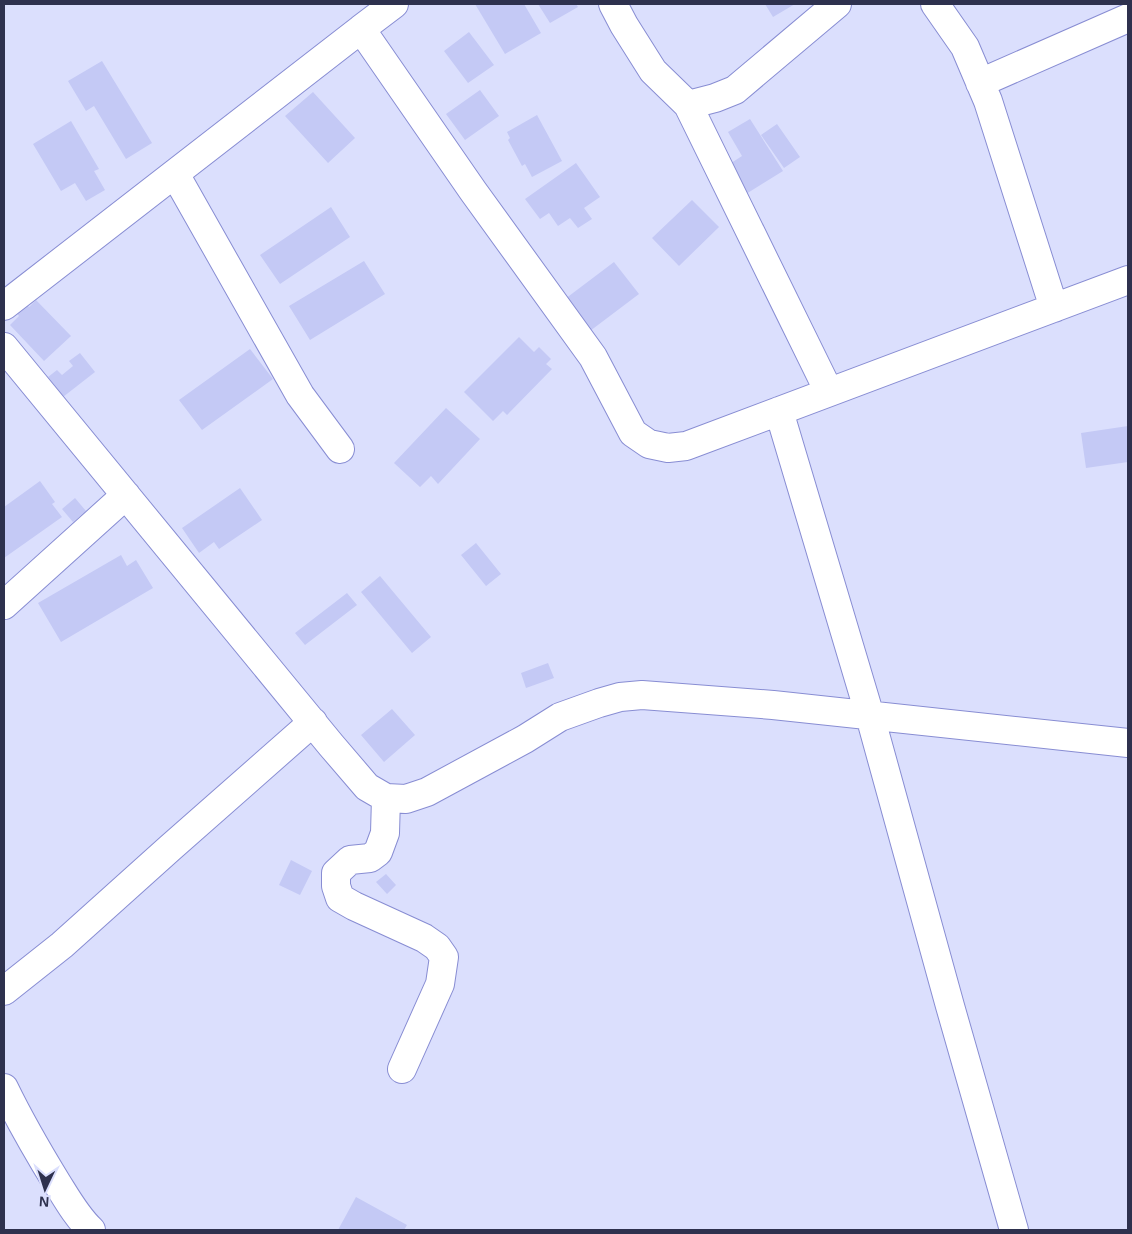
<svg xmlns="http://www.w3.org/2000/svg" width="1132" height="1234" viewBox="0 0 1132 1234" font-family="Arial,sans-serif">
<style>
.building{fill:#c4c9f5}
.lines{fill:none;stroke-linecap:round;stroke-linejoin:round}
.minor-casing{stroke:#888dd3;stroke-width:30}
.minor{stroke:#fff;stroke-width:28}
</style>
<rect width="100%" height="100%" fill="#dbdffd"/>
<path class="building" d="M475,4H524L541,33L505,54Z
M538,4H576L578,7L550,23Z
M765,4H795L773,17Z
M469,32L494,65L468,83L444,51Z
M102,61L152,143L126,159L94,106L86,111L68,81Z
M480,90L499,116L465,140L446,114Z
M313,92L355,138L328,163L285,116Z
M537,115L562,161L532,177L525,164L522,166L508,140L510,138L507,132Z
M750,119L783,171L746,194L728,165L742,156L728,132Z
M71,121L99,169L94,171L105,190L86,201L75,183L61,191L33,144Z
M777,124L800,157L784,168L761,135Z
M576,163L600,197L584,208L592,219L578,228L570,218L558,226L549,213L540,219L525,199Z
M692,200L719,227L679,266L652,238Z
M331,207L350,237L280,284L260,255Z
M364,261L385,294L310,340L289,306Z
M614,262L639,294L590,331L565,299Z
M36,300L71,336L44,361L10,325L19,316L14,310L24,302L29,307Z
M519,337L534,352L539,347L551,359L546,364L552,369L507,415L503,411L493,421L464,392Z
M250,349L273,379L202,430L179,400Z
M80,353L95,372L63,397L48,377L57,370L62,375L73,366L69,361Z
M446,408L480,439L438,484L431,476L420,487L394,463Z
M1128,426V462L1086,468L1081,433Z
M40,481L55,502L52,504L62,517L4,558V507Z
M240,488L262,520L219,549L214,542L199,553L182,528Z
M75,498L86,511L73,522L62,509Z
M476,543L501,574L486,586L461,555Z
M121,555L127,566L136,560L153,588L61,642L38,603Z
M380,576L431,637L412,653L361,592Z
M347,593L357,605L305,645L295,633Z
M548,663L554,678L526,688L521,673Z
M392,709L415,735L384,762L361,735Z
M291,860L312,871L300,895L279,885Z
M386,874L396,885L387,894L376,882Z
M356,1197L407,1225L404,1230H338Z"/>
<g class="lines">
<defs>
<path id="minor" d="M613,4L624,25L653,71L688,105L715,98L735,90L837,4
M935,4L965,47L988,101L1054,308
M361,29L394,4
M980,83L1128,18
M688,105L829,392
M175,174L300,395L340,449
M4,306L361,29L473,191L593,357L633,433L649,444L668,448L686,446L1128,280
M4,347L331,745L367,787L386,798L406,799L427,792L525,739L560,717L599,703L620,697L642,695L773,705L1128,743
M779,411L870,716L950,1006L1014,1230
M4,605L126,495
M386,798L385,833L378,852L370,858L350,860L336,873V886L340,898L354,906L424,938L437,947L444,957L440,984L402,1069
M4,991L62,945L170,848L313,722
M4,1088C20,1121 38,1152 57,1183C67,1199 77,1217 91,1230"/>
</defs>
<use href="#minor" class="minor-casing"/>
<use href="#minor" class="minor"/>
</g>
<rect width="1132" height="1234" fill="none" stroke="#2e314e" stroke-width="10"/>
<g transform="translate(45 1189) rotate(184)" stroke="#dbdffd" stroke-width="4" paint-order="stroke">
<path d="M0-4L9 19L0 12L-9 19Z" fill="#2e314e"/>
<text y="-8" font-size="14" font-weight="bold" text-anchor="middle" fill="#2e314e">N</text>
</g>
</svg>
